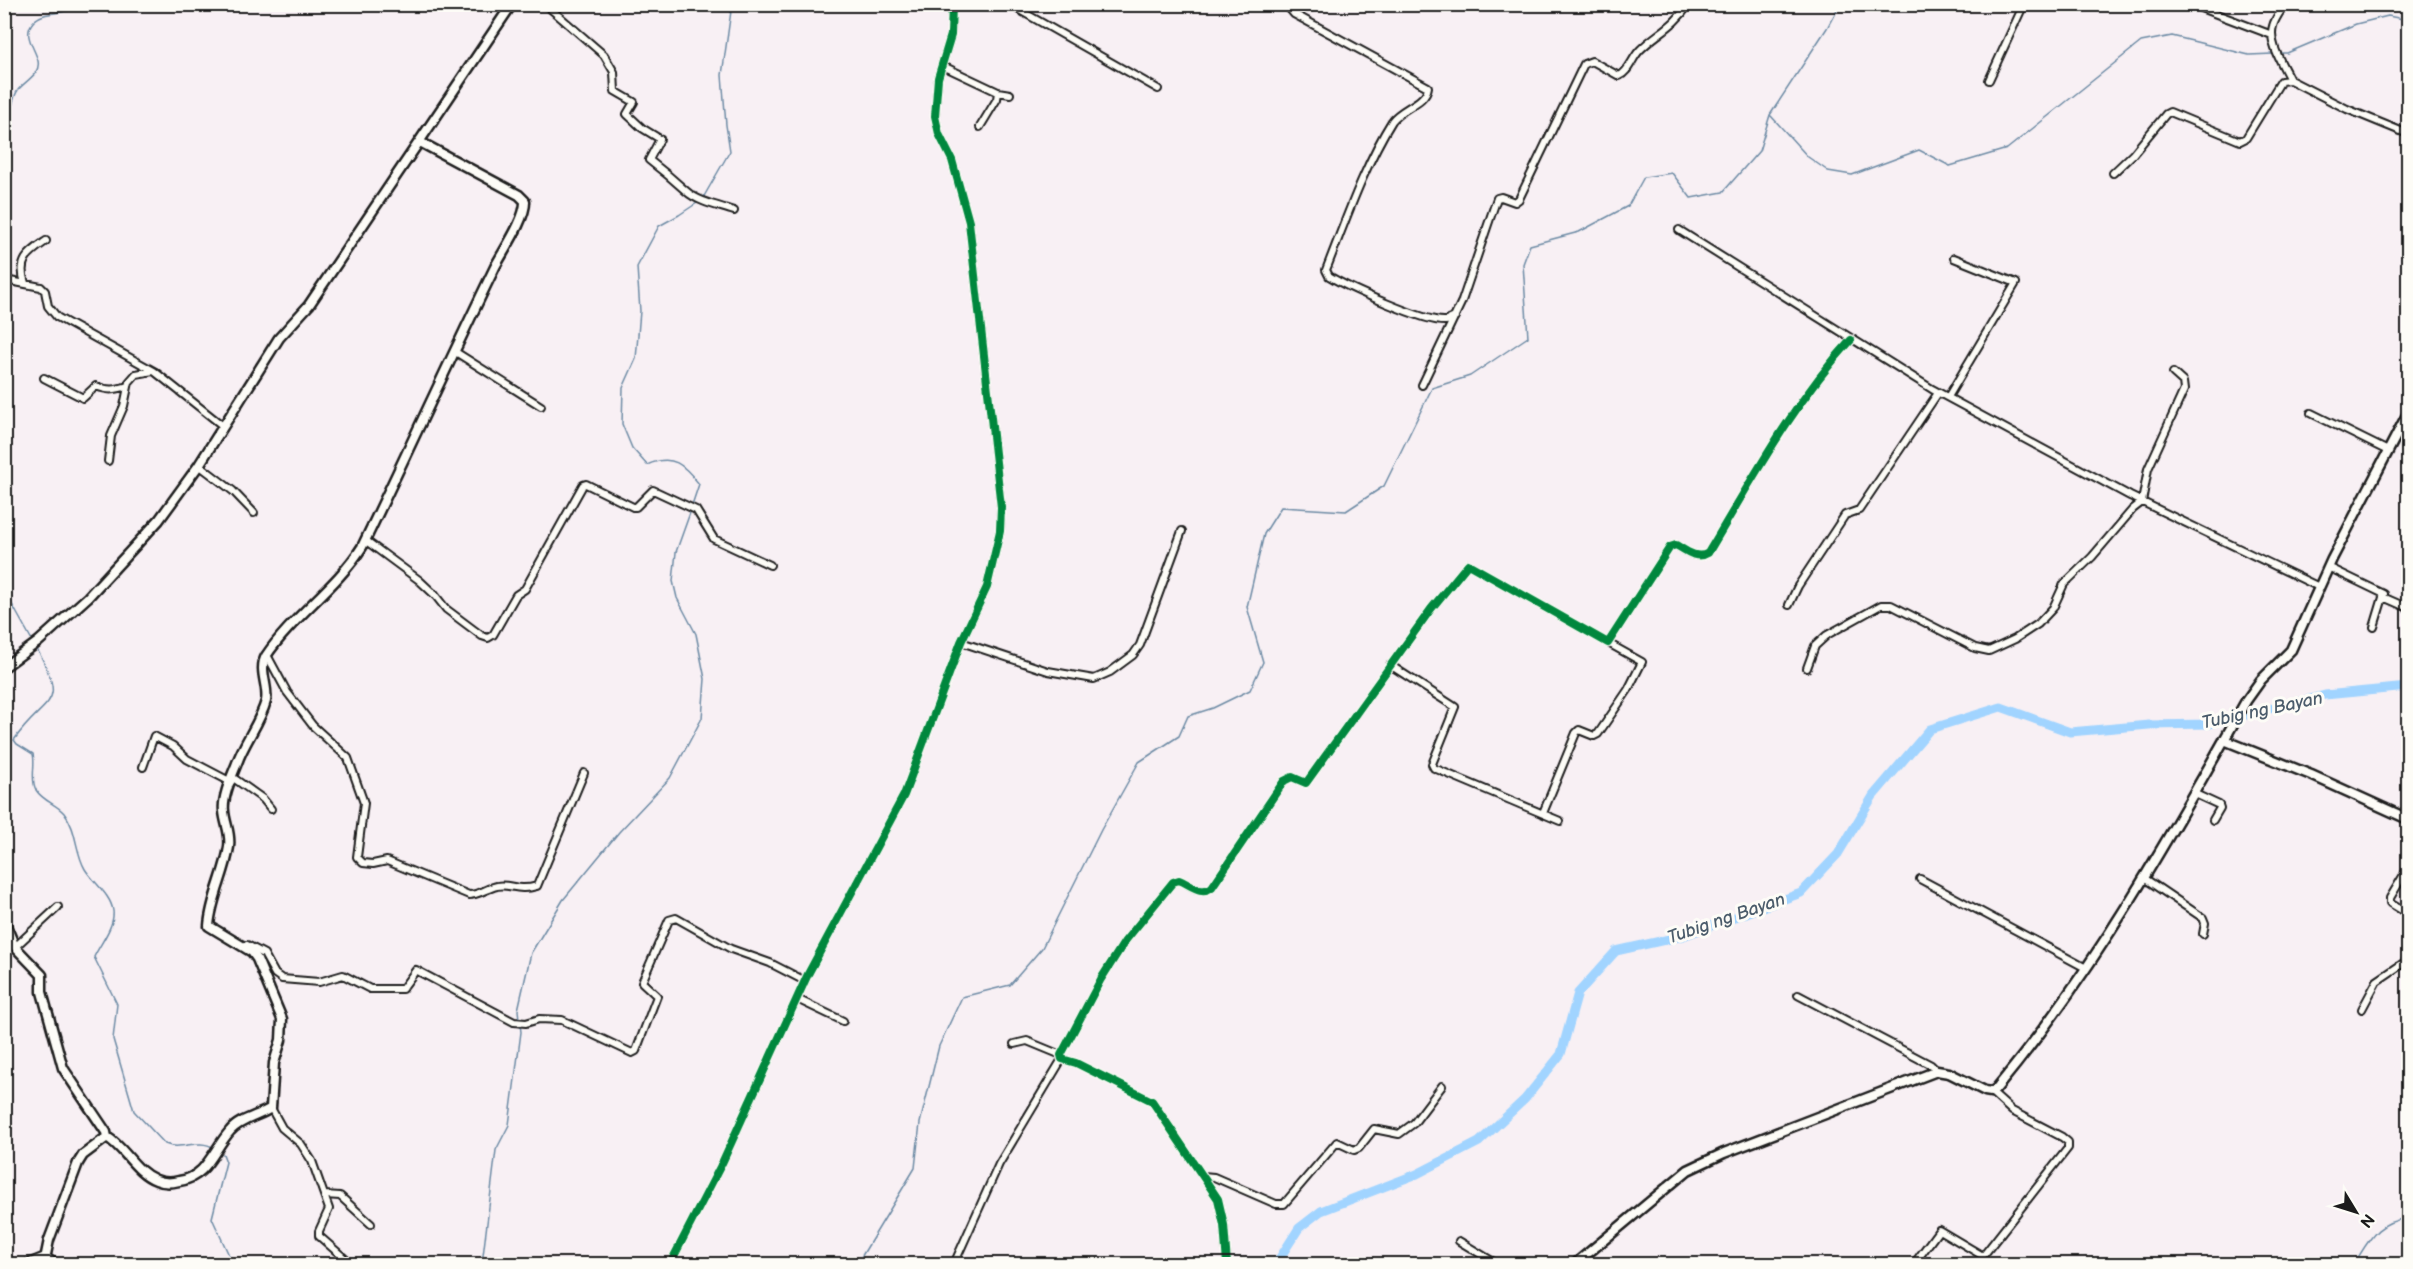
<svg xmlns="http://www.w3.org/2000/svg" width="2413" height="1269" viewBox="0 0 2413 1269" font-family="'Balsamiq Sans',sans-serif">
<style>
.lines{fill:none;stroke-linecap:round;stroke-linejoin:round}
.stream{stroke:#6c8aa4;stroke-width:1.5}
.river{stroke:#a1d4ff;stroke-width:9}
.street-casing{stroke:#1c1c1c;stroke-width:10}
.secondary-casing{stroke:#1c1c1c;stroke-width:13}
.street{stroke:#fdfcf7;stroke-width:6}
.secondary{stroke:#fdfcf7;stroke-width:8}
.cycleway-casing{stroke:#fdfcf7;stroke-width:11}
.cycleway{stroke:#00873e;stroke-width:8}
.labels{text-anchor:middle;stroke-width:6;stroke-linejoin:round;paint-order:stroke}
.water-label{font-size:18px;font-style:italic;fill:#4b5c6b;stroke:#fdfcf7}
</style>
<rect width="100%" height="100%" fill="#f8f0f4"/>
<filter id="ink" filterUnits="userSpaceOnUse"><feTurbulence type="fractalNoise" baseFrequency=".0167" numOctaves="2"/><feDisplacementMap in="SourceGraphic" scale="12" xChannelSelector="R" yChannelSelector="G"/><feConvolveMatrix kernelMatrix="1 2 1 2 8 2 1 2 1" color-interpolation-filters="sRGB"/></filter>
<g filter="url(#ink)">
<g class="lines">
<path class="stream" d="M2281,53H2287L2356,24L2388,16L2408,20
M1771,116L1808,157L1828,171L1852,175L1919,150L1950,166L2007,149L2141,42L2172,36L2249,55L2273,54
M4,124C14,115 10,101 18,90C25,81 41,74 38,61C35,48 22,35 33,22C44,9 68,16 80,4
M703,198L730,151L726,125L722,75L732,4
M4,499C13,507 10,518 4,527
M692,505L699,484C684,465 673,453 647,465L632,448L622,424L623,388L636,359L640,311L637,267L659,226L679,215L700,201
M4,590L33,642
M37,649C69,708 46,695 14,740L17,744L33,754C36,765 30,779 36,790C43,801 56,804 64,813C77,829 75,852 85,869C93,882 111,895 113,911C115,926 100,944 94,957L117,1004L113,1039L134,1111L165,1144C181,1151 198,1138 214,1148
M519,1019L518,1010L531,953L563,900L619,832L670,778L702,718L705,679L696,634L677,598L673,581L676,552L691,510
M223,1154L226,1162L212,1218L233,1264
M482,1264L496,1150L509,1125L521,1032L520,1024
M857,1264L915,1168L920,1123L939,1046L962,997L1010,985L1042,948L1101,830L1139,762L1179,736L1188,716L1213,708L1250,690L1263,662L1247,607L1264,534L1281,507L1346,511L1384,486L1432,388L1470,376L1528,337L1523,264L1530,245L1579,232L1628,206L1644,177L1672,173L1691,198L1723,192L1759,151L1770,115L1827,28L1840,4
M2354,1264C2370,1239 2376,1222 2408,1218"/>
<path class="river" d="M1276,1264L1299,1228L1321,1211L1417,1174L1479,1142L1525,1099L1561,1054L1578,993L1616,951L1683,936L1801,893L1838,854L1873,796L1930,729L2001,707L2070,732L2149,725L2210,724L2325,695L2408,687"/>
<defs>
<path id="street" d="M545,4L604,55L614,72L615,91L634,102L627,114L642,128L660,139L649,160C662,170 674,180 686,191C698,202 719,206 734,211
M1009,4L1158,89
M1288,4V7L1294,14L1428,87C1426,103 1401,108 1392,121C1365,164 1345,222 1326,270L1329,276C1347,287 1426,323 1446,321C1449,320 1452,318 1455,317
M2190,4L2272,35
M2285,4C2281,11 2275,18 2273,26C2268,43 2283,65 2290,80
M943,66L998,92L1010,94
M1989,80L2024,4
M980,127L997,99L998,92
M2113,173L2133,154L2166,114L2170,112L2240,141L2246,138L2281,81L2290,80L2347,109L2408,134
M1679,230L1932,389L2130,496L2319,587
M5,280L41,287L45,291L48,306L57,317L154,371L223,426
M25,283C17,260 29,253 46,241
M454,351L541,406
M44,378L83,398L96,386C108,391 115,390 128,386
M1422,385L1462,301L1497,198L1501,197L1515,202L1519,199L1584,64L1592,61L1619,76C1629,72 1632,58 1640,50C1658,32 1673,28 1689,4
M1948,397L2016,283L1954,258
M2311,413L2388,451
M108,461L111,436L124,406L129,382L136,374L153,371
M199,465L233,491L254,513
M365,540L419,580L435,595L446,609L482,636L488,638L493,635L516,595L525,589L583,485L586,484L633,507H636L653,490L696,510L714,539L770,565
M2328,567L2384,594L2374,627
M2383,597L2408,608
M1789,605L1798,586L1845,515L1859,510L1938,393
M961,642L1048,671L1094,679L1110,672L1133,655L1140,645L1182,531
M267,655L287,692L313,726L348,758L364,803L357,857L363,863L373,864L387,861L469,895C479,895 487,888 497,886C510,883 517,892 537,886L584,773
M1390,665L1455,707L1432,764L1434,768L1560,821
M1807,668L1815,646L1827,635L1881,605H1891L1975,648L1989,651L2015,639L2038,624L2053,608L2064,584L2092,557L2133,509L2142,502L2148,469L2184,390L2183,382L2173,373
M143,767L154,736L173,746L187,759L231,782
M232,777L263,799L271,809
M2193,793L2219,805L2220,808L2213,820
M1543,813L1576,733L1579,730L1594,736L1598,734L1628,690L1642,662L1608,643
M2408,868L2390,898V903L2408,914
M2144,878L2203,918L2205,923L2203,934
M1920,879L2086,968
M247,945L264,954L275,974L282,979L319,982L343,975L370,989H402L416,970L514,1022L526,1023L539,1019L562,1020L632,1053L636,1051L657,996L642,982L669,920L676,918L731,949L770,963L805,981
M15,947L58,907
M1798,995L1931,1065L1937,1071
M797,999L843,1021
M2362,1009L2377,981L2408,960
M1014,1044L1027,1041L1061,1055
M271,1108L282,1128L301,1144L312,1161L329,1209L319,1231V1236L351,1264
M1203,1176L1214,1177L1276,1204H1284L1337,1142L1354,1150L1359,1148L1374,1129L1399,1134L1414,1123L1442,1086
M325,1195L340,1196L371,1224
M1459,1241L1497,1264
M25,1264L45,1256L58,1264
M670,1264L722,1163L808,974L904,795L961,642L987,587L1000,531L1001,507L969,222L952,160L939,134L935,116L938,78L951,35L952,4
M954,1264L999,1164L1062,1059
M1227,1264L1224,1225L1218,1199L1152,1101L1076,1063L1062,1059L1061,1055L1101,979L1125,941L1173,882L1179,880C1190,884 1201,896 1212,887L1284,781L1292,777L1306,783L1431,609L1468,564L1608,643L1670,547L1676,545C1686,551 1697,560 1708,553C1752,480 1793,403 1851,340
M1914,1264L1939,1230L1983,1256L2068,1148V1142L2062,1137L2012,1111L1991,1092"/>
<path id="secondary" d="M4,667L38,642L88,597L159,520L199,465L279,338L309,305L512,4
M2224,740L2311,775L2408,819
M4,921L15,947L42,975V992L63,1068L106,1132L107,1137L83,1155L78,1163L49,1240L44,1264
M107,1137C125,1148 135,1172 156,1180C163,1183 171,1183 179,1181C207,1177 213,1150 230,1131C240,1119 259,1116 271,1108L274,1063L281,1040L282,1019L257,959L252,952L209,926C211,898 225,874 229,847C231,833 225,824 224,811C222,797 232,776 237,763C244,742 260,723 266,701C269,687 258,670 266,656C292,617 337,587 362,547C407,454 450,359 495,267C504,250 526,218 525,201L519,195L420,142
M1575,1264L1688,1170L1724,1153L1937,1071L1949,1073L1985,1091L1991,1092L1996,1089C2095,970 2171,835 2246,701L2261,680L2291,650L2332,559L2408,413"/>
</defs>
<use href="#street" class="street-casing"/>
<use href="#secondary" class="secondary-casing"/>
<use href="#street" class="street"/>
<use href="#secondary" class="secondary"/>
<defs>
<path id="cycleway" d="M670,1264L722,1163L808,974L904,795L961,642L987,587L1000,531L1001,507L969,222L952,160L939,134L935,116L938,78L951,35L952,4
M1227,1264L1224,1225L1218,1199L1152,1101L1076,1063L1062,1059L1061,1055L1101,979L1125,941L1173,882L1179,880C1190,884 1201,896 1212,887L1284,781L1292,777L1306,783L1431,609L1468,564L1608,643L1670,547L1676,545C1686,551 1697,560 1708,553C1752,480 1793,403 1851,340"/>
</defs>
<use href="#cycleway" class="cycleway-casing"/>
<use href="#cycleway" class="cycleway"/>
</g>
</g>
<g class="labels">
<g class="water-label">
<text transform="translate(2262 710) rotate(-12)" y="6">Tubig ng Bayan</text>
<text transform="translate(1726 918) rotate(-19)" y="6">Tubig ng Bayan</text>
</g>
</g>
<rect width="2413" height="1269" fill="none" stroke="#fdfcf7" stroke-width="24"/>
<rect x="12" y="12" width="2389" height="1245" fill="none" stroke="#1c1c1c" stroke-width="2" filter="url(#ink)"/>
<g transform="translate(2356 1212) rotate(128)" stroke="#fdfcf7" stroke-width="4.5" paint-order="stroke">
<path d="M0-4.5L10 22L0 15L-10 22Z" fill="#1c1c1c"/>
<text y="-9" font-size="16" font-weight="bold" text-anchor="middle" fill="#1c1c1c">N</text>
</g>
</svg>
